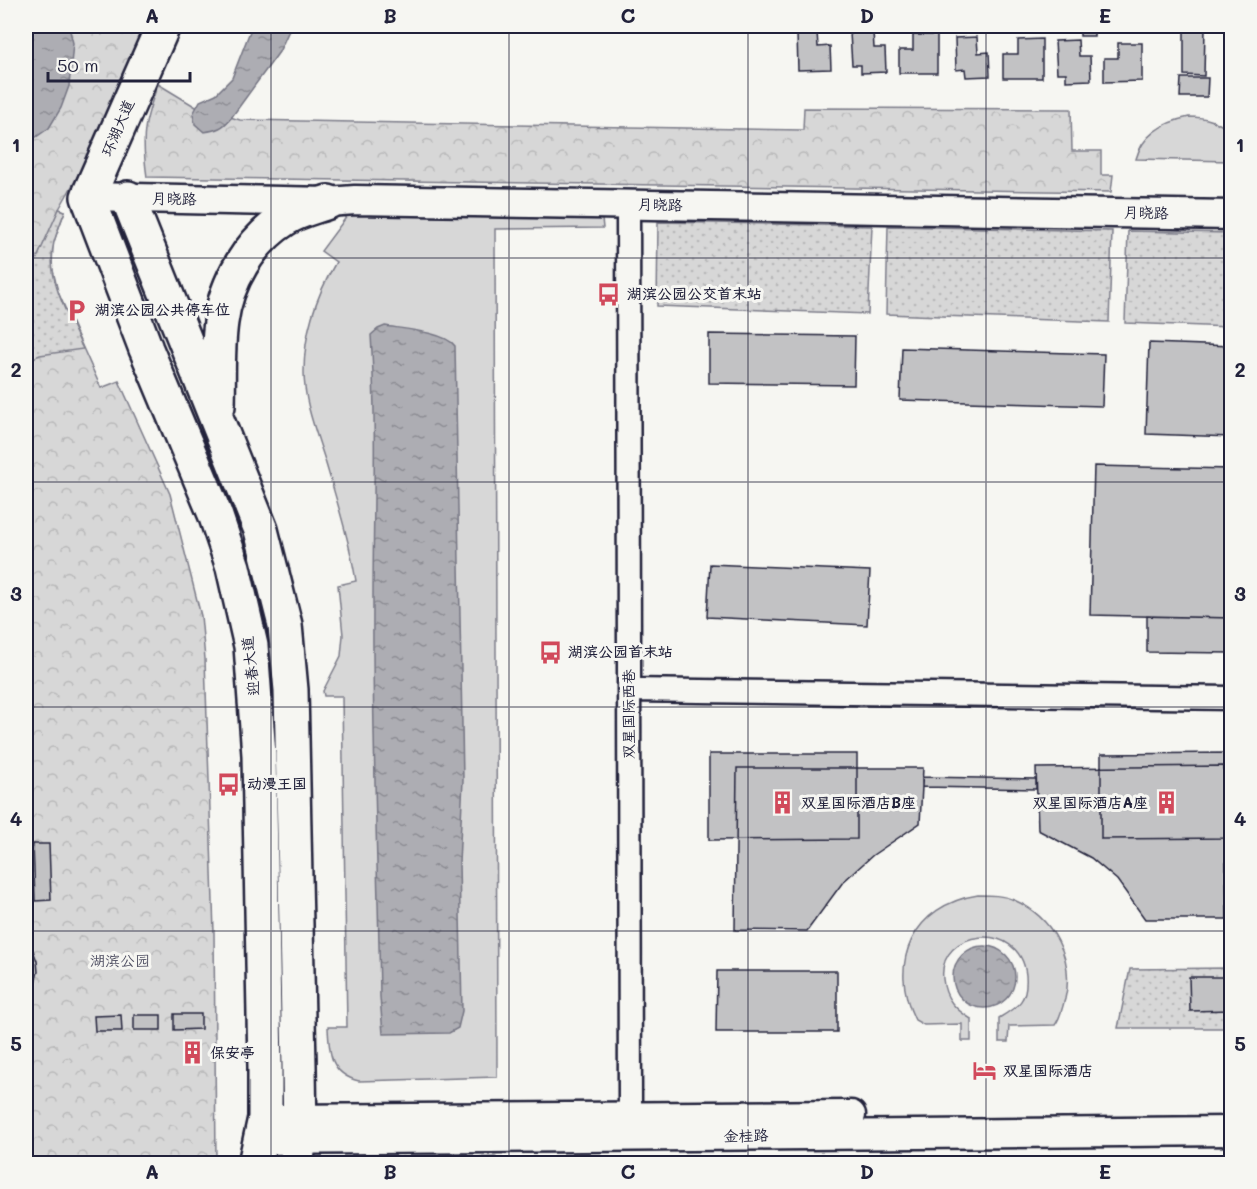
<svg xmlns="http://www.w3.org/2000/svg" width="1257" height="1189" viewBox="0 0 1257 1189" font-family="Mali,'LXGW WenKai TC',sans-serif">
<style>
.grass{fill:#d7d7d7;stroke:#7c7c89;stroke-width:1.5}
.forest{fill:url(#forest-crowns);stroke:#7c7c89;stroke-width:1.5}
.garden{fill:url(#garden-dots);stroke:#7c7c89;stroke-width:1.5}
.water{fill:url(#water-ripples);stroke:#757583;stroke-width:1.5}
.building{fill:#c2c2c4;stroke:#22223b;stroke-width:1.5}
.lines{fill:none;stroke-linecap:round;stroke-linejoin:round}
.minor-casing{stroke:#22223b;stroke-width:27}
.tertiary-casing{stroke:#22223b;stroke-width:33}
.secondary-casing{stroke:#22223b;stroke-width:38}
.minor{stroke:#f6f6f2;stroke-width:22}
.tertiary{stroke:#f6f6f2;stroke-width:28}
.secondary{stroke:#f6f6f2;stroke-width:33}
.grid{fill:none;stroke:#22223b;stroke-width:1.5;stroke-opacity:0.55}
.labels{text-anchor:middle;stroke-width:6;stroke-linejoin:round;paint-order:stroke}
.street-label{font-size:15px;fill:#22223b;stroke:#f6f6f2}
.poi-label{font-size:15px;font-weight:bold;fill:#22223b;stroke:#f6f6f2;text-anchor:start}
.park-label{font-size:15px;fill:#4f4f62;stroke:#f6f6f2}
.neatline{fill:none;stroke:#22223b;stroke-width:2}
.grid-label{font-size:20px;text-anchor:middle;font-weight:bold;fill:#22223b}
</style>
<defs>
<pattern id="forest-crowns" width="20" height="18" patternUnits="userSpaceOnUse" patternTransform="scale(1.5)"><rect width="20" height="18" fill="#d7d7d7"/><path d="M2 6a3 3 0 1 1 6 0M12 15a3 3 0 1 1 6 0" fill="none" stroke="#b8b8b9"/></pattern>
<pattern id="garden-dots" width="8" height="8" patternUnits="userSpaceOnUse" patternTransform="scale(1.5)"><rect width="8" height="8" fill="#d7d7d7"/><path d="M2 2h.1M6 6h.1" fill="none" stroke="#b8b8b9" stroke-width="1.8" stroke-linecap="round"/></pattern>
<pattern id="water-ripples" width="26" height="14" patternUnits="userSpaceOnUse" patternTransform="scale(1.5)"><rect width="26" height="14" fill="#adadb3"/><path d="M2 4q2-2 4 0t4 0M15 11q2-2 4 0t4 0" fill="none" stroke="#8c8c93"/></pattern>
</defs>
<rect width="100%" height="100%" fill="#f6f6f2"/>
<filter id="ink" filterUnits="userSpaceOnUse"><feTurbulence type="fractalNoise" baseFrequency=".0167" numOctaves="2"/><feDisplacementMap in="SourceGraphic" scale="12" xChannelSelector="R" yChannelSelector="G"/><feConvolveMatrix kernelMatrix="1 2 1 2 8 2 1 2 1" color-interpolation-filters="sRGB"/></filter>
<g filter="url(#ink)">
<path class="grass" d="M1189,117C1206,117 1219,121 1231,133V161L1136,159C1143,133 1164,122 1189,117Z
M353,208L599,214L602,219L603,228L495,229L497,1077L359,1081C330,1074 329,1053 328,1027H347L342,696H324L323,691L341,656L343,635L338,585L356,581C349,539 336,498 324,457C315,429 304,401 304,372C304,332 316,296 336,262L321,251Z
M978,895C990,895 1003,895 1014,900C1053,917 1075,959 1065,999C1062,1008 1061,1017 1055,1025L1009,1026L1008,1042H999V1018C1019,1006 1028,1000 1026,975C1020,919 937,929 943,979C945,999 955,1009 971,1019V1041H962V1024L924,1025L915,1020C887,963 913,905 978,895Z"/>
<path class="forest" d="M26,26H146L89,156L59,209L65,211L53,244L52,266L58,292L101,388L119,381L170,494L201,616L205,659L214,933L216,1163H26Z
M158,84L196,107L240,120L803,130L804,108L1071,109L1072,151H1101V175H1113L1111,192L147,177C141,136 144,122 158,84Z"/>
<path class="garden" d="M59,209L65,211C61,221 57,232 54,242C45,278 69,317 83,349L40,355L26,361V283Z
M658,222L872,226L868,314L657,306Z
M888,226L1112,231L1109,322L886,314Z
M1128,231L1231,233V327L1125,323Z
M1231,968V1028H1118L1130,969Z"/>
<path class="water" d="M26,26H72L70,31L73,43L69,86L61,108L49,128L26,144Z
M252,26H291L279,52L231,118C223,128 217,130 204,132L195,124L193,114L200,101L216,94L232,78Z
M385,326C403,329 445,332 455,346L463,780L459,863L462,1011L458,1028L449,1033L383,1034L380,997C378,866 372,735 373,604C373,515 377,425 371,335L378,329Z
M953 977a31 31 0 1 1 62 0a31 31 0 1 1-62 0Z
M495,1157L488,1163H398V1159Z"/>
<path class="building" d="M875,26H888V28H875Z
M980,26H993V33H980Z
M1061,26H1094V36H1080V29H1061Z
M1184,27H1205L1204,76L1184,75Z
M817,32L818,47L830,46L831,69L798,70L797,33Z
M873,32L874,48H885L886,72L861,73V65H852L850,33Z
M913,35H937V73H899V50H913Z
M977,37L978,53L989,52L990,76L966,77L965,69L956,70L955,38Z
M1042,39V78H1003V54H1018V40Z
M1078,40L1079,56H1090L1091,80L1066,81V73H1057L1055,41Z
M1118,43H1142V81L1104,82V58H1118Z
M1181,78H1208L1207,97H1180Z
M709,334L855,336L854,385L709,383Z
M1149,343L1232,346V437L1146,434Z
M902,348L1104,354L1102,406L900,400Z
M1094,466L1232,469V618L1090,615Z
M710,564L870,571L867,625L707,617Z
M1147,616L1232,618V653L1147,652Z
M1232,753V838L1101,839V754Z
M709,754H857V839L709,840Z
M1224,766L1227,919H1145L1117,880L1091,858L1038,830L1036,768Z
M737,768H923L920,823L873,855L843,882L807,931L735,930Z
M922,777L1036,779V789L922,787Z
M33,844H49L51,900L35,901Z
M26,940L32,948L37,961L38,972L32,993L26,1004Z
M26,940L32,948L37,961L38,972L32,993L26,1004Z
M717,971H837V1032H716Z
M1189,977H1232V1010L1190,1011Z
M174,1014H201V1029L174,1030Z
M121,1015L122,1031H95L94,1016Z
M134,1015H161V1030H134Z
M187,1050H196L197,1056H187Z"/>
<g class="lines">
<defs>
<path id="minor" d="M628,204L630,1117
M629,690L1232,698"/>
<path id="tertiary" d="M88,197L328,202L355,200L1232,215
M277,1119L851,1115
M261,1140L1232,1131"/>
<path id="secondary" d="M163,26L88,197L146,349L215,514L233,567L251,646L259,755L265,1067V1118L255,1164
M128,198L261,530L285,625L291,690L299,1066L300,1140L296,1164
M218,406C219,379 217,350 221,322C226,282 250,241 285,219C297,211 314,207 328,202"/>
</defs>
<use href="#minor" class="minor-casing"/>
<use href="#tertiary" class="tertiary-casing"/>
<use href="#secondary" class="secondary-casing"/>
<use href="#minor" class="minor"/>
<use href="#tertiary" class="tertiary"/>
<use href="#secondary" class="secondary"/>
</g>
</g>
<path class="grid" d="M271,26V1164M509,26V1164M748,26V1164M986,26V1164M26,258H1232M26,482H1232M26,707H1232M26,931H1232"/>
<defs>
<symbol id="bus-bare" viewBox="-9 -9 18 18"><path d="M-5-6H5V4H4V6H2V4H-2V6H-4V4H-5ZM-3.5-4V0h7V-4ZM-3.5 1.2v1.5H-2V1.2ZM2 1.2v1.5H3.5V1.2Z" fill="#d1495b" stroke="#f6f6f2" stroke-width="2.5" paint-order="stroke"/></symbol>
<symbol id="parking-bare" viewBox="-9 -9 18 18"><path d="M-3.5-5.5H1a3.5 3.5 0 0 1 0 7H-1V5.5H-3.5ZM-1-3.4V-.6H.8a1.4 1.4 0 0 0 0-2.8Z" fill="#d1495b" stroke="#f6f6f2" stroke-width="2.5" paint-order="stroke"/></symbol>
<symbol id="building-bare" viewBox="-9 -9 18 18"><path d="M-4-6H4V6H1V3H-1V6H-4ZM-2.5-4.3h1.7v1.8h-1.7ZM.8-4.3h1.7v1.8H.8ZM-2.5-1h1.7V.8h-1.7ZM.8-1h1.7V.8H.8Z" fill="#d1495b" stroke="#f6f6f2" stroke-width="2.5" paint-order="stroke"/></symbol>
<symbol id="hotel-bare" viewBox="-9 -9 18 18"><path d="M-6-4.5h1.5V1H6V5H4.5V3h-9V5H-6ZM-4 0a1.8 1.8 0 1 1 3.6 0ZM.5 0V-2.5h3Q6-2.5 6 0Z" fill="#d1495b" stroke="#f6f6f2" stroke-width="2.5" paint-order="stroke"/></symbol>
</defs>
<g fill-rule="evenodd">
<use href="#bus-bare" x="592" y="278" width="33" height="33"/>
<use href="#parking-bare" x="60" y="294" width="33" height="33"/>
<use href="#bus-bare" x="534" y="636" width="33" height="33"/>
<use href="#bus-bare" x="212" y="768" width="33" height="33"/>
<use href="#building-bare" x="766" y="786" width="33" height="33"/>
<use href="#building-bare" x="1150" y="786" width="33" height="33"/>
<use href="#building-bare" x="176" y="1036" width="33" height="33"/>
<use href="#hotel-bare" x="968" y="1054" width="33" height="33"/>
</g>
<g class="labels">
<g class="street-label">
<text transform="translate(118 128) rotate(-67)" y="5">环湖大道</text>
<text transform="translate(174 199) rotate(1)" y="5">月晓路</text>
<text transform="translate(660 205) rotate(1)" y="5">月晓路</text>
<text transform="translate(1146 213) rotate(1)" y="5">月晓路</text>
<text transform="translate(251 666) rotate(-97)" y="5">迎春大道</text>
<text transform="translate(629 714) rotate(-90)" y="5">双星国际西巷</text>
<text transform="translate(746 1136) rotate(-1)" y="5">金桂路</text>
</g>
<g class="poi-label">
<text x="627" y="299">湖滨公园公交首末站</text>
<text x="95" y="315">湖滨公园公共停车位</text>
<text x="568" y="657">湖滨公园首末站</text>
<text x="247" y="789">动漫王国</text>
<text x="801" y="808">双星国际酒店B座</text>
<text x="1148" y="808" text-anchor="end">双星国际酒店A座</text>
<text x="210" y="1058">保安亭</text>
<text x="1003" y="1076">双星国际酒店</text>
</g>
<g class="park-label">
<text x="120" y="966">湖滨公园</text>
</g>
</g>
<rect width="1257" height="1189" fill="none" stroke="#f6f6f2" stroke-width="66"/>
<path d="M48 72v9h142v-9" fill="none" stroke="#22223b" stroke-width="3"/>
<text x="57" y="72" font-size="18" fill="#22223b" stroke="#f6f6f2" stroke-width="4.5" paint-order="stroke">50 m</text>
<rect x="33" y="33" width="1191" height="1123" class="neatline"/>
<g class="grid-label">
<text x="152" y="23">A</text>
<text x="390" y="23">B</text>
<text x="628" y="23">C</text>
<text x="867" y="23">D</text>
<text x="1105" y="23">E</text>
<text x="16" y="152">1</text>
<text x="1240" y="152">1</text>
<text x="16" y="377">2</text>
<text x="1240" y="377">2</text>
<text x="16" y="601">3</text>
<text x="1240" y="601">3</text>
<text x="16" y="826">4</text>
<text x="1240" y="826">4</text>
<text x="16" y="1051">5</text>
<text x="1240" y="1051">5</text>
<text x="152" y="1179">A</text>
<text x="390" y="1179">B</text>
<text x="628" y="1179">C</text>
<text x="867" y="1179">D</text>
<text x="1105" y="1179">E</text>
</g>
</svg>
